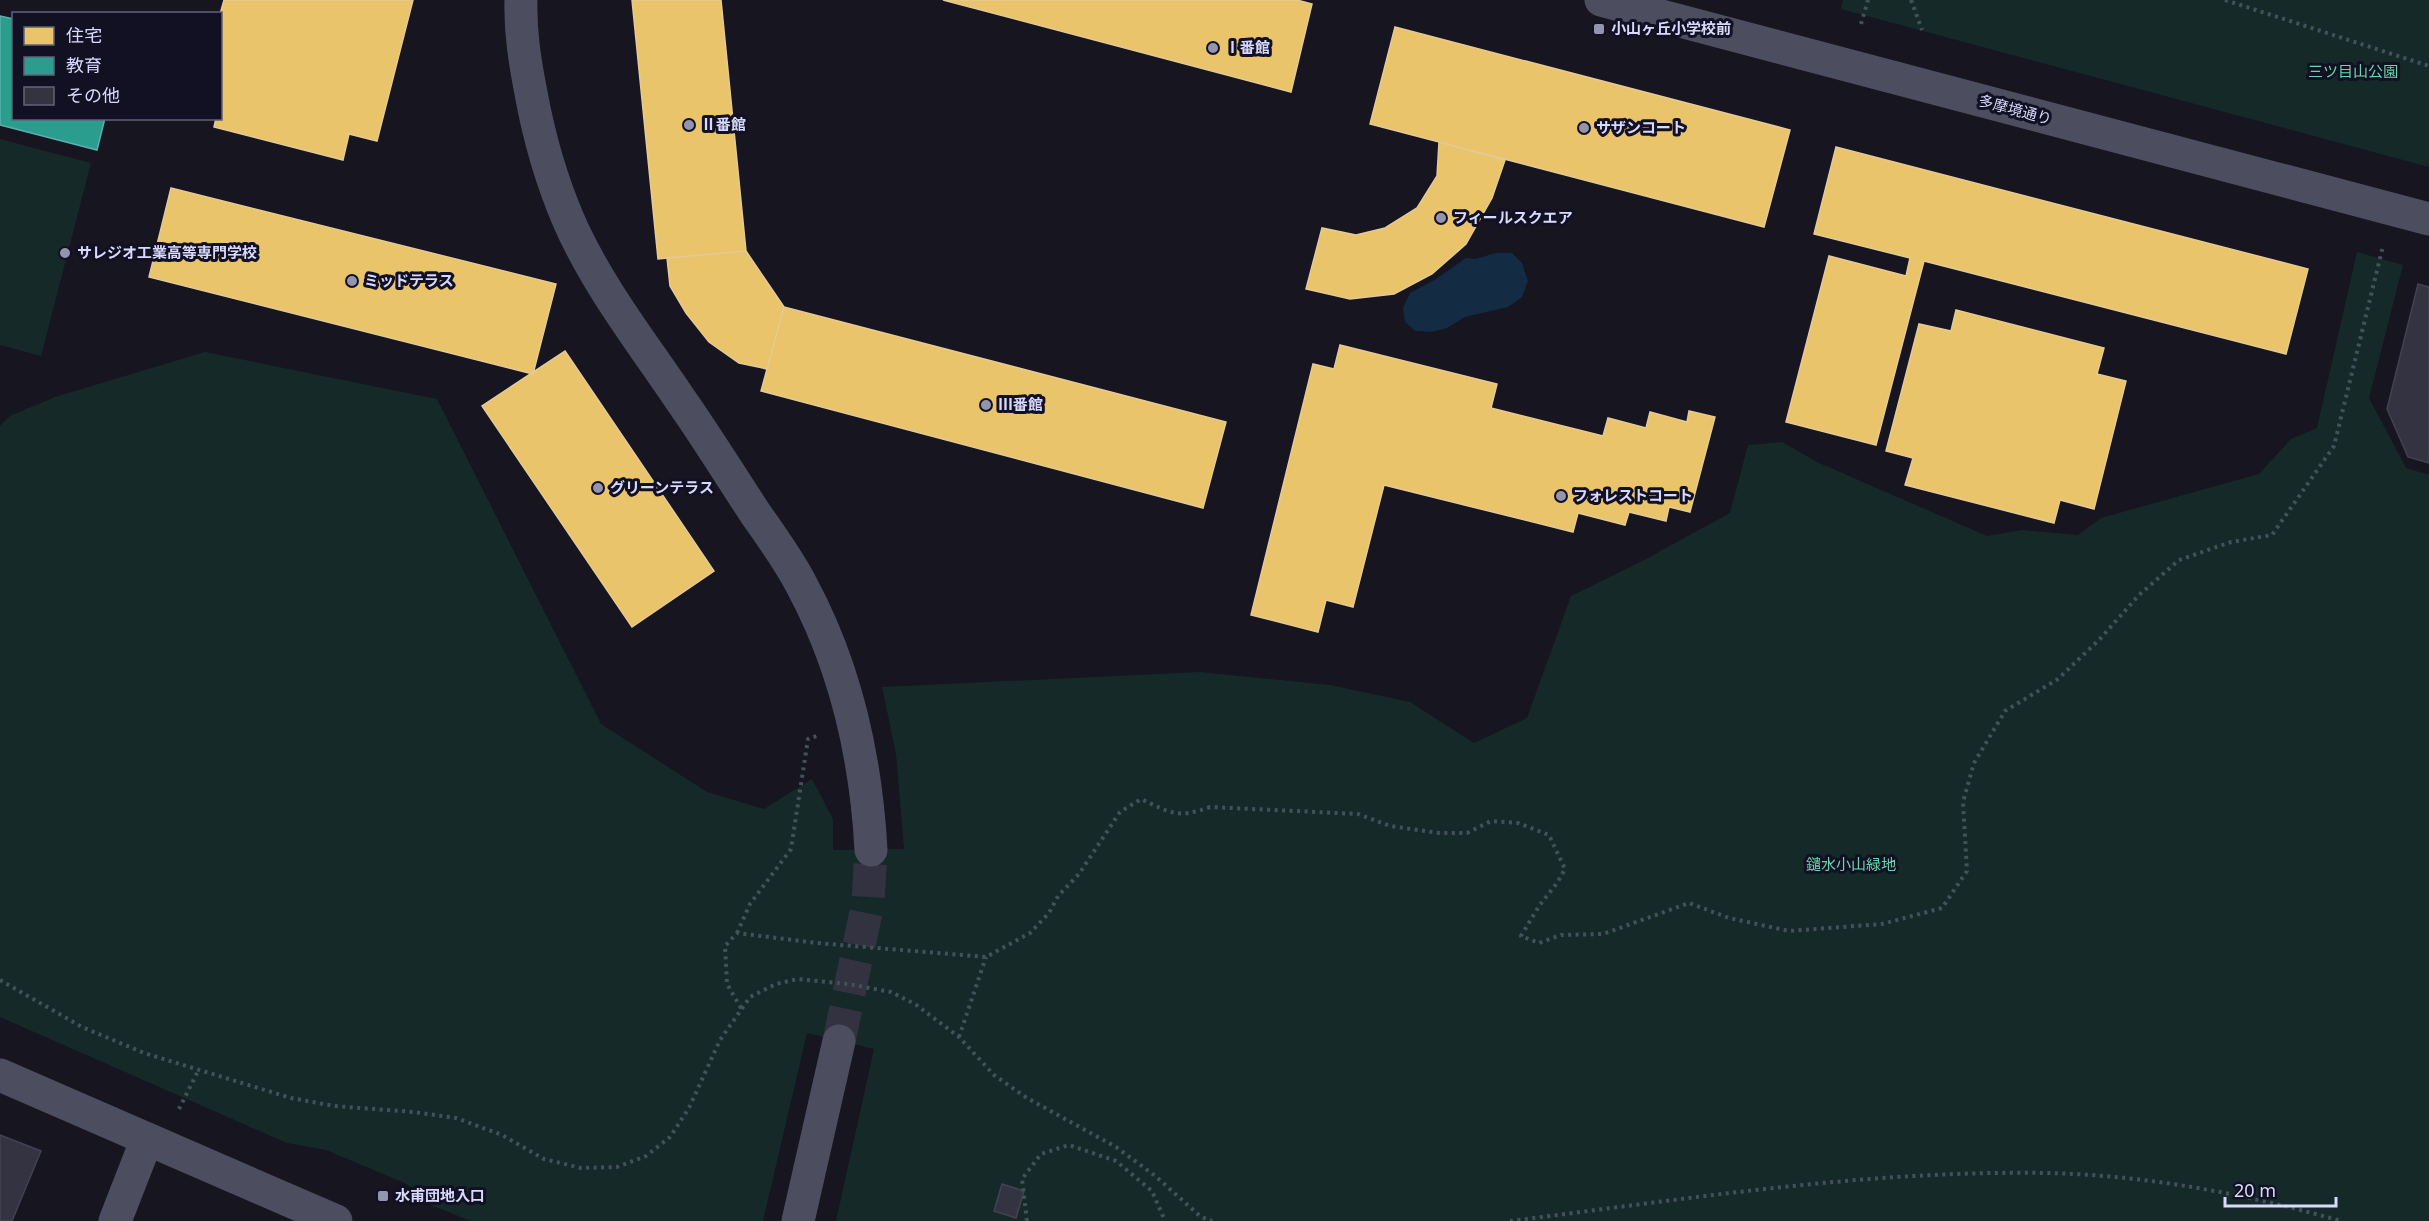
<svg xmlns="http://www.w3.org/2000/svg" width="2429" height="1221" viewBox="0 0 2429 1221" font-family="'Noto Sans','Noto Sans JP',sans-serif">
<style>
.green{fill:#152a28}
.water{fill:#132b43}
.homes{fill:#e9c46a;stroke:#e4ca96;stroke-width:1.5}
.schools{fill:#2a9d8f;stroke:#5eafaf;stroke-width:1.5}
.building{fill:#343342;stroke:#434153;stroke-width:1.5}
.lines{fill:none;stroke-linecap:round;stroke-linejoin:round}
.tertiary-tunnel{stroke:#333241;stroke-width:33;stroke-dasharray:33 16;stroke-linecap:butt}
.path{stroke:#45515a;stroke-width:4;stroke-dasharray:3 4.5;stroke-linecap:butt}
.minor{stroke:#4c4d5f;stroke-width:33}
.tertiary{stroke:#4c4d5f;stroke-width:33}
.poi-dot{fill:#9494ae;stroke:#121124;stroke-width:2}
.labels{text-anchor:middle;stroke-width:6;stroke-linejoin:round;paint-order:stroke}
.poi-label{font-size:15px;font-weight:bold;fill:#d8d9fb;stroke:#121124;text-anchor:start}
.park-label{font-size:15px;fill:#6bd4ac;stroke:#121124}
.street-label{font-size:15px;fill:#d8d9fb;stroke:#121124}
</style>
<rect width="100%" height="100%" fill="#161520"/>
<path class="green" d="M1843,0H2429V167L1841,9Z
M0,139L91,163L41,356L0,345Z
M2357,252L2403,265L2369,398L2406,468L2429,475V1221H836L874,1049L807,1033L763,1221H471L433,1206L407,1184L326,1150L287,1143L0,1017V426L10,416L55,397L205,352L437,399L601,724L707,792L764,809L812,779L833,819V850L904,849L896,754L882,687L1199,672L1330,685L1410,702L1474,743L1527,718L1571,596L1644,560L1730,513L1748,445L1782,442L1817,462L1987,536L2022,530L2078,535L2101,518L2259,474L2291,439L2317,428Z"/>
<path class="water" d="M1496,253H1512L1522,263L1528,281L1522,297L1508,307L1465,317L1447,328L1431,332L1415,331L1405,322L1403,308L1410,293L1436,279L1466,258L1475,259Z"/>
<path class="homes" d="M224,0H413L377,141L349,134L343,160L214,127L216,118H220V14Z
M632,0H721L746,251L658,259Z
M943,0H1297L1312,4L1291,92Z
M1395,27L1790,130L1764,227L1370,124Z
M1439,142L1505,160L1492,198L1466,244L1432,274L1394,294L1350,299L1306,289L1322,228L1356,235L1385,228L1417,208L1437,176Z
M1836,147L2308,269L2286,354L1924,261L1876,445L1786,422L1829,256L1906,276L1910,258L1814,234Z
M171,188L556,284L533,374L149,277Z
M746,251L784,307L767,369L739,363L709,342L686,313L670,286L667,258Z
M784,307L1226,422L1203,508L761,391Z
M1956,310L2104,348L2097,374L2126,381L2094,509L2060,500L2054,523L1905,485L1913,458L1886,451L1919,324L1951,331Z
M1340,345L1497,384L1491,408L1603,436L1608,418L1646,428L1650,412L1687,422L1689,411L1715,417L1690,512L1669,507L1666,521L1629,512L1625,525L1578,513L1573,532L1384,485L1353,607L1326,600L1318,632L1251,615L1313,364L1334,369Z
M565,351L714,571L632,627L482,406Z"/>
<path class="schools" d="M0,16L14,19V118H105L97,150L0,125Z"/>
<path class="building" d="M2418,284L2429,287V463L2408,457L2387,409Z
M0,1135L41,1151L12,1221H0Z
M1002,1184L1024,1191L1016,1218L994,1211Z"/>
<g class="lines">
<path class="tertiary-tunnel" d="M839,1041L868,903L871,850"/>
<path class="path" d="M1911,0L1922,30
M2225,0L2429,66
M1861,24L1868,0
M737,933L750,904L791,849L808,739L820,735
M0,980L82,1027L144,1053L291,1098L334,1106L414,1112L456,1118L502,1135L544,1159L581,1168L617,1167L646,1156L670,1137L689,1108L720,1040L750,997L776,984L798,979L848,984L891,992L915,1004L959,1037L994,1075L1027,1098L1116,1147L1154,1175L1201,1217L1212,1221
M741,1008L727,984L725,946L737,933L817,943L986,957L1030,933L1049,913L1058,896L1079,874L1120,812L1141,799C1171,813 1177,819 1210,807L1358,814L1390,826L1439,833H1467L1491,821L1518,823L1549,835L1565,869L1557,883L1539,906L1521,936L1539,943L1561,935L1603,934L1689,903L1729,918L1789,931L1882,924L1942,908L1967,871L1963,802L1974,763L2005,711L2058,679L2099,640L2139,595L2179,560L2231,542L2272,535L2334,446L2383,246
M959,1037L986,957
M179,1109L198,1071
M1027,1221L1022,1179L1041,1154L1069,1145L1116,1161L1152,1191L1165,1221
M1510,1221C1688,1199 1866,1170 2046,1173C2146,1175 2246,1194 2341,1221"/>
<path class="minor" d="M115,1221L147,1139"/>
<path class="tertiary" d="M521,0C520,32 525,62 531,93C539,137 551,179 568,219C596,284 641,341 680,399C706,436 730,475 755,513C771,536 788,559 801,584C846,667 866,757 871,850
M1601,0L2429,219
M0,1075L336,1221
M798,1221L839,1041"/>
</g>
<g class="poi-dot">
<rect x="1593" y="23" width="12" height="12" rx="3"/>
<circle cx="1213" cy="48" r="6"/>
<circle cx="689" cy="125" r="6"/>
<circle cx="1584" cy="128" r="6"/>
<circle cx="1441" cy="218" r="6"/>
<circle cx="65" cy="253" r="6"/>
<circle cx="352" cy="281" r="6"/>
<circle cx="986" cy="405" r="6"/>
<circle cx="598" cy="488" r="6"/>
<circle cx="1561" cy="496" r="6"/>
<rect x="377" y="1190" width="12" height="12" rx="3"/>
</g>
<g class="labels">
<g class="poi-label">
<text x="1611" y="34">小山ヶ丘小学校前</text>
<text x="1225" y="53">Ⅰ番館</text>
<text x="701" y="130">Ⅱ番館</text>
<text x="1596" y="133">サザンコート</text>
<text x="1453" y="223">フィールスクエア</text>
<text x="77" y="258">サレジオ工業高等専門学校</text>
<text x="364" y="286">ミッドテラス</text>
<text x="998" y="410">Ⅲ番館</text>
<text x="610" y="493">グリーンテラス</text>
<text x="1573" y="501">フォレストコート</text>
<text x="395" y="1201">水甫団地入口</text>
</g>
<g class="park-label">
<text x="2353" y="77">三ツ目山公園</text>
<text x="1851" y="870">鑓水小山緑地</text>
</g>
<g class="street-label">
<text transform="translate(2015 110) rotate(15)" y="5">多摩境通り</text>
</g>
</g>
<rect x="12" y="12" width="210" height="108" fill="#121124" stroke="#61617a" stroke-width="1.5"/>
<rect x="24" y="27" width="30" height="18" fill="#e9c46a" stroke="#61617a" stroke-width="1.5"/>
<text x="66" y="42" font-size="18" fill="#d8d9fb">住宅</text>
<rect x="24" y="57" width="30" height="18" fill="#2a9d8f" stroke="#61617a" stroke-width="1.5"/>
<text x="66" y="72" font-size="18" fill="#d8d9fb">教育</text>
<rect x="24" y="87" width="30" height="18" fill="#343342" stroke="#61617a" stroke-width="1.5"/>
<text x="66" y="102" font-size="18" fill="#d8d9fb">その他</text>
<path d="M2225 1197v9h111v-9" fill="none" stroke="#d8d9fb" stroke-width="3"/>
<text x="2234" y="1197" font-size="18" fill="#d8d9fb" stroke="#121124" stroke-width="4.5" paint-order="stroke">20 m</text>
</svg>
